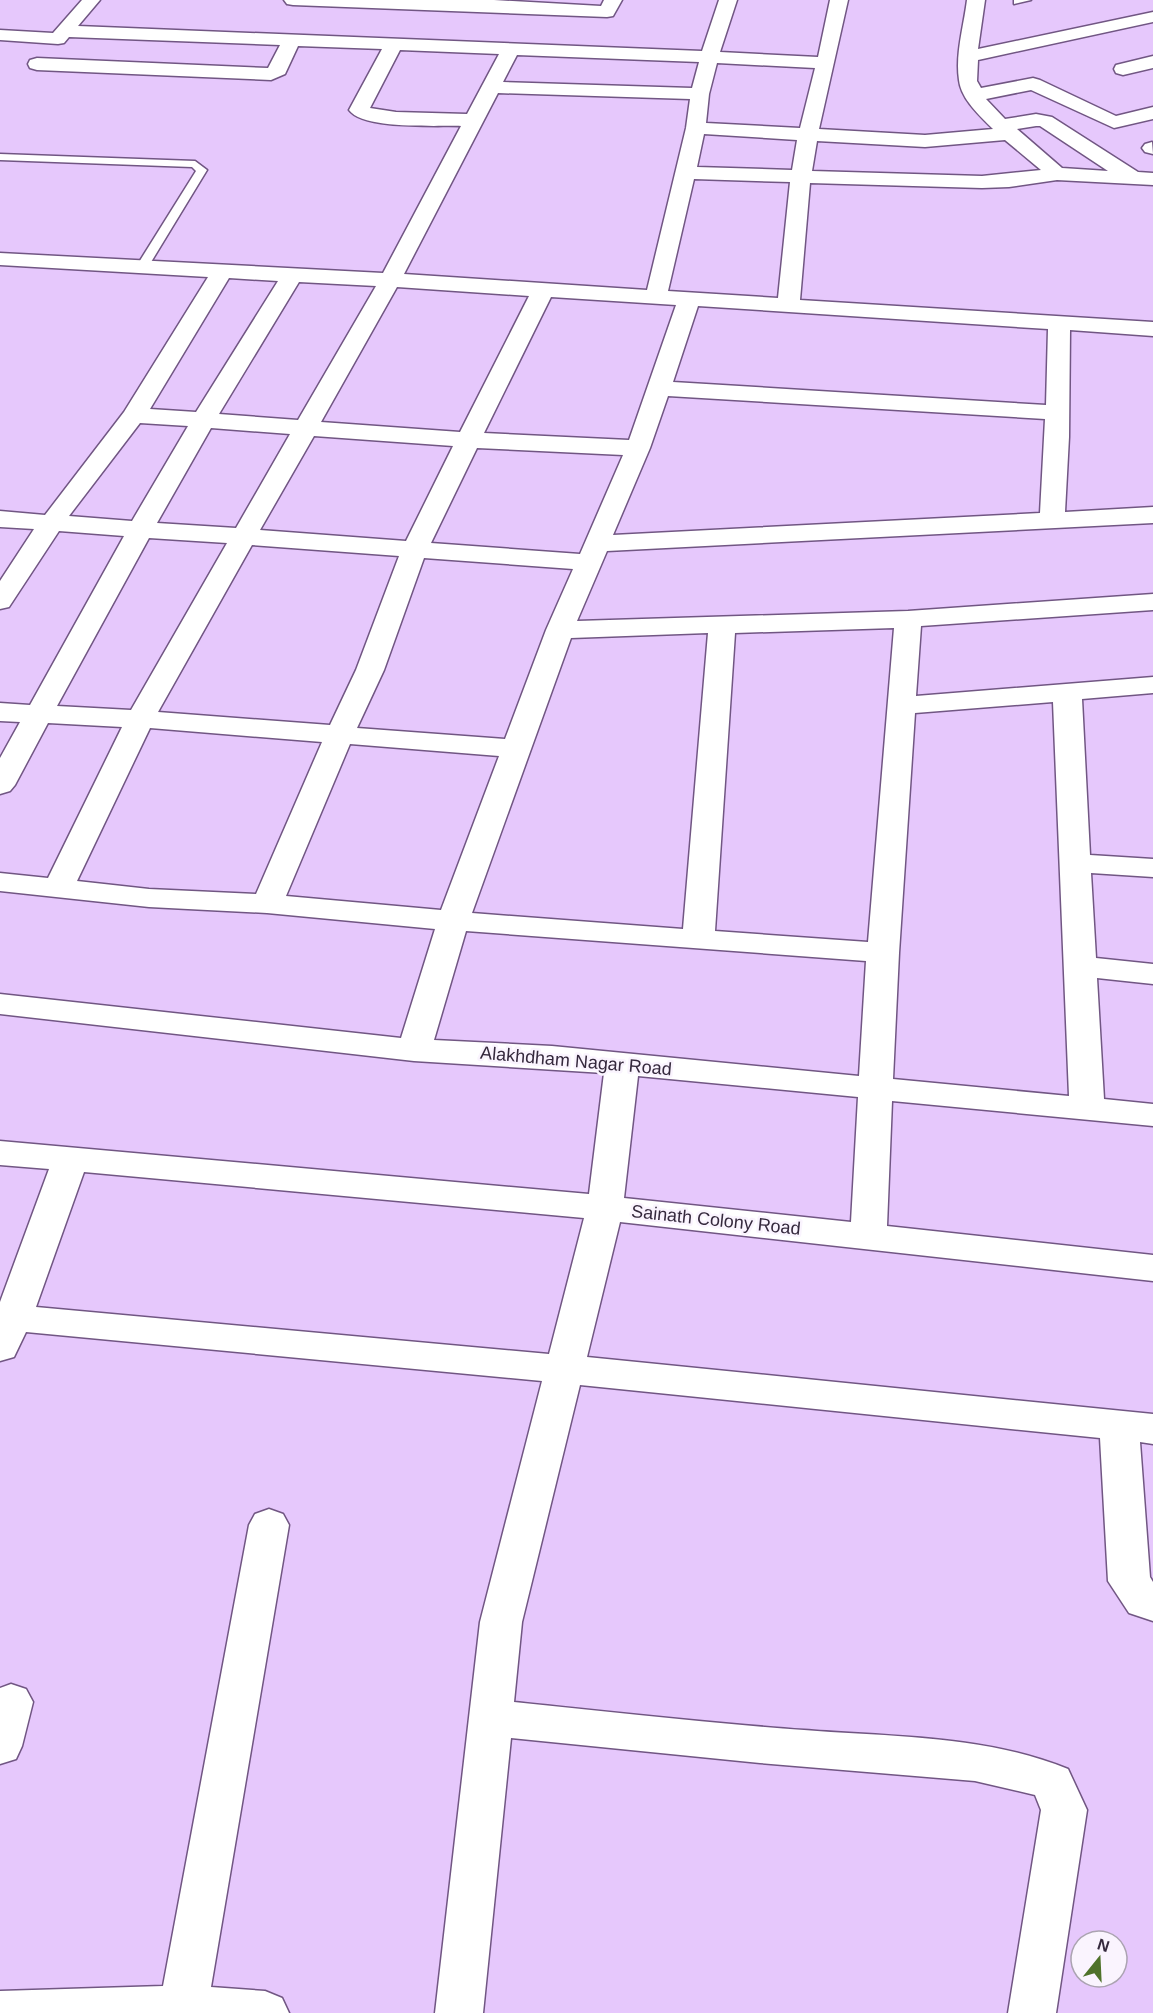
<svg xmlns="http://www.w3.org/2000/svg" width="1153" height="2013" viewBox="0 0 1153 2013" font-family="Helvetica,sans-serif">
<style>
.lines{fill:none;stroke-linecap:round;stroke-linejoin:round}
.service-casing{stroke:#715683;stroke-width:3}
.minor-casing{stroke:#715683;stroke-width:3}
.service{fill:#fff;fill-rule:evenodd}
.minor{fill:#fff;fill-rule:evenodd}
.labels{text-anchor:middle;stroke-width:5;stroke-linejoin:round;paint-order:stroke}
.street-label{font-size:18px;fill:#35293d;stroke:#faf4fe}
</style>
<rect width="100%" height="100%" fill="#e6c8fc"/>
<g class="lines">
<defs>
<path id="service" d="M1014,0H1031L1014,4Z
M0,154L195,161L207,170L148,267L142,271L136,267L196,171L192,167L0,160Z"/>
<path id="minor" d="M82,0H100L78,26L702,51L719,0H737L720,52L818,57L830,0H848L819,129L925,135L993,129C980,116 961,99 959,80C955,54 964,25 967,0H985L978,49L1153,12V22L978,60L977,81L981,88L1033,78L1040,80L1116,116L1153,107V119L1114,128L1031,90L986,99L1005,119L1036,114L1052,117L1138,172L1153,173V185L1057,180L1009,187L982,188L810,183L800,300L1153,322V336L1070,330L1069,437L1065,512L1153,507V523L607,551L577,621L908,611L1153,594V610L921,626L916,696L1153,677V693L1082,699L1090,855L1153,859V877L1091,873L1096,958L1153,964V984L1097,978L1104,1099L1153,1104V1126L892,1101L887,1226L1153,1255V1281L620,1222L587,1357L1153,1414V1444L1140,1442L1150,1577L1153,1582V1621L1129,1613L1108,1581L1100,1438L580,1385L522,1622L514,1702C611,1712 707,1723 804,1730C892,1737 985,1735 1068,1769L1087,1810L1056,2013H1008L1041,1810L1035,1795L975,1781L760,1763L511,1738L483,2013H435L480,1622L542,1381L26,1332L14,1357L0,1361V1302L49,1169L0,1165V1141L589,1194L604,1073L414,1061L0,1014V994L401,1038L435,929L267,913L149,907L0,891V873L48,878L122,727L48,723L15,785L10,791L0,794V758L20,722L0,721V703L30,705L124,536L59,531L9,607L0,609V581L34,529L0,527V511L45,515L124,412L208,277L0,265V253L383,273L461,126C438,125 363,130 349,110L382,49L298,46L285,74L271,80L37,70L30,68L28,64L30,60L37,58L268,68L280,45L69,37L64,43L58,44L0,40V30L53,33ZM400,50L499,54L467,114L396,112L370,108ZM517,55L699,62L692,88L503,82ZM717,63L815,68L800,128L706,123L709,94ZM498,93L690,99L686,128L647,290L404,274ZM1036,126H1040L1108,171L1062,168L1017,129ZM704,134L797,140L792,170L697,167ZM1005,140L1041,170L982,176L812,171L817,141L925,147ZM694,179L790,182L778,298L668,291ZM229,278L278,281L196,412L150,409ZM299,282L376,286L298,420L219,414ZM397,287L529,296L460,432L321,422ZM551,297L676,305L629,440L484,433ZM698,306L1048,329L1046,405L673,382ZM668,396L1045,419L1040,513L613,535L650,448ZM140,423L188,426L132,521L69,516ZM211,428L290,434L236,528L157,523ZM314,436L453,446L406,541L260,530ZM477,448L623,455L580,554L431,543ZM149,538L227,543L131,710L57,706ZM252,545L399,556L356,670L330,725L158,712ZM424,558L573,569L546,630L505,739L357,728L384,670ZM894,628L868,942L715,931L735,633ZM708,633L683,929L472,913L571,638ZM1053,702L1069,1096L893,1079L899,953L915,713ZM150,728L322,742L256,894L149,889L77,881ZM350,744L499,756L441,910L286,896ZM466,931L866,961L859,1076L552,1046L434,1040ZM638,1076L858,1097L851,1222L624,1198ZM84,1172L584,1218L549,1354L36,1307Z
M284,0H494L601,6L604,0H622L613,16L607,17L293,5L287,4Z
M1153,56V68L1123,75L1116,73L1114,69L1116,65Z
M1152,142L1153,154L1145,152L1142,148L1145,144Z
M269,1509L283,1514L289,1525L211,1987L265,1991L282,1998L289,2013H0V1991L163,1986L249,1525L255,1514Z
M11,1684L26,1689L33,1702L22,1746L16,1759L0,1764V1688Z"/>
</defs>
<use href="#service" class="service-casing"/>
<use href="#minor" class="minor-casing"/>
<use href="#service" class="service"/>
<use href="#minor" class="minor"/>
</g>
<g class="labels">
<g class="street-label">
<text transform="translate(576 1061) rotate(5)" y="6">Alakhdham Nagar Road</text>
<text transform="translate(716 1220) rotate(6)" y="6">Sainath Colony Road</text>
</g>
</g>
<g transform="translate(1099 1959) rotate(18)"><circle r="28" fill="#faf4fe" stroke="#aba3b1" stroke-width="1.5"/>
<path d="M0-4.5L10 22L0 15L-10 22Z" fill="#4f722a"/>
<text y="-9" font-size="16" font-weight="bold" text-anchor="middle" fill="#35293d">N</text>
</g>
</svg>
